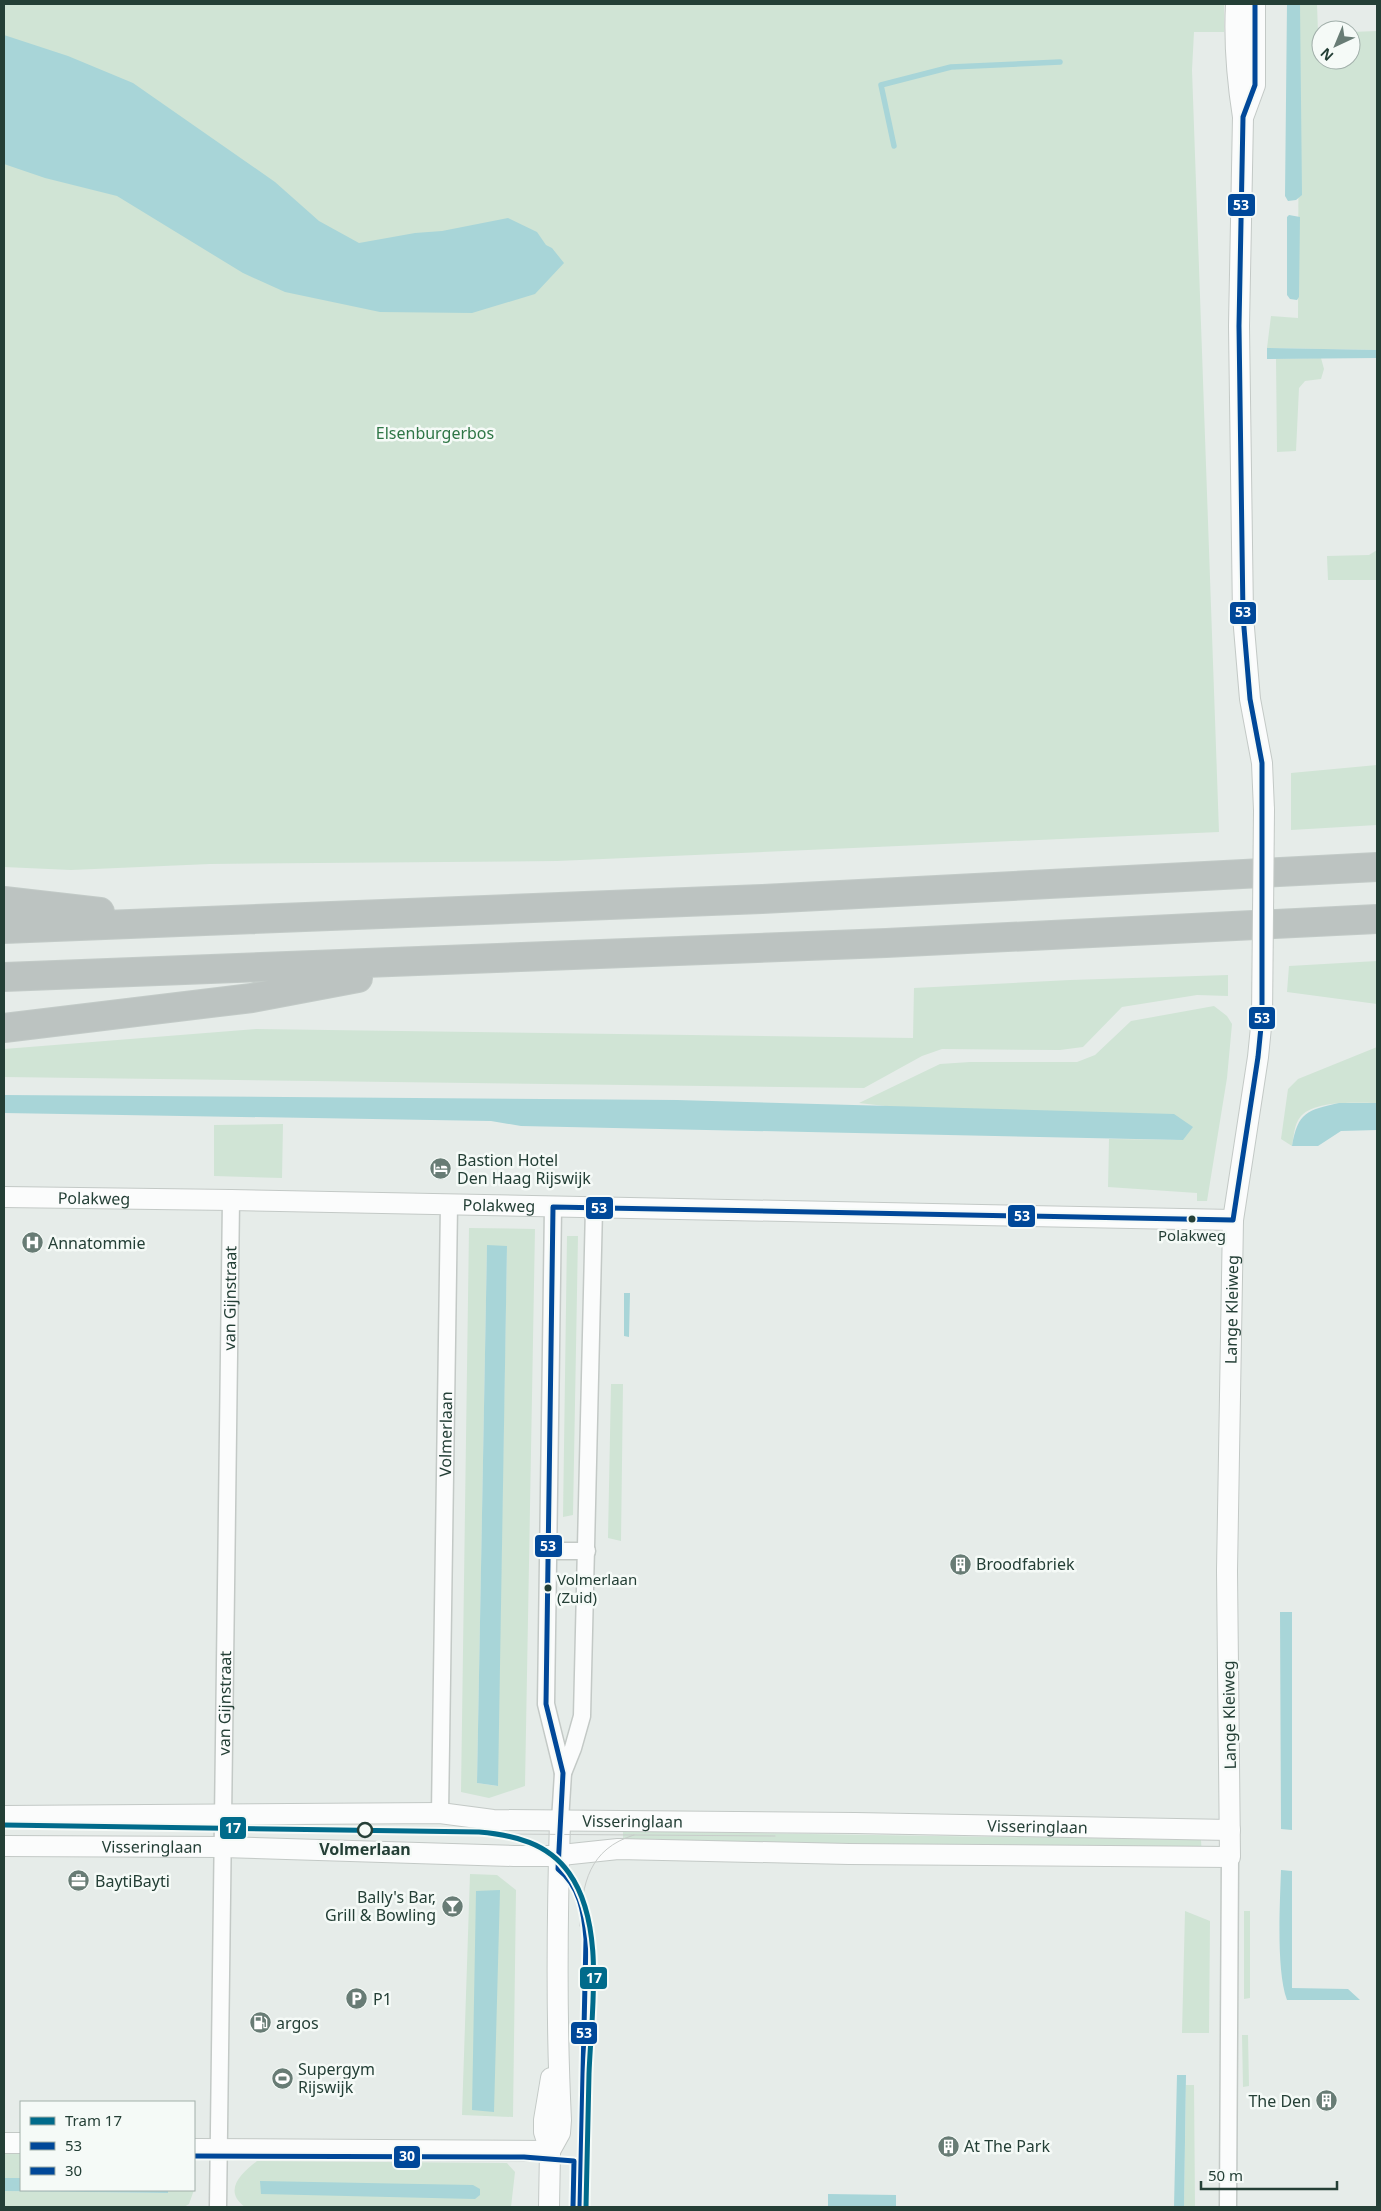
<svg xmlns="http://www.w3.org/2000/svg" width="1381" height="2211" viewBox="0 0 1381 2211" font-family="'Noto Sans',sans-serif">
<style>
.green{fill:#d0e4d5;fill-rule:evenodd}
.water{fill:#a8d5d8}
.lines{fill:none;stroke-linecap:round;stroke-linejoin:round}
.stream{stroke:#a8d5d8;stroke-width:5.5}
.minor-casing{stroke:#c3c9c6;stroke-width:19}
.tertiary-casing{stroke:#c3c9c6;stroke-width:22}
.motorway-casing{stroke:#c2cac7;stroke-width:30}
.minor{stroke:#fbfcfc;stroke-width:16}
.tertiary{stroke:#fbfcfc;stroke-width:20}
.motorway{stroke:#bcc3c1;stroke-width:28}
.tram{stroke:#c8ccca;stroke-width:1}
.tertiary-bridge-casing{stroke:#c3c9c6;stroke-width:22;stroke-linecap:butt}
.tertiary-bridge{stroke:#fbfcfc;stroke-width:20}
.bus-1-casing{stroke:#f5faf7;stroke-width:9}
.bus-2-casing{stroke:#f5faf7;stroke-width:9}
.bus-1{stroke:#004899;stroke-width:5}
.bus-2{stroke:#004899;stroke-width:5}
.tram-1-casing{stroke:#f5faf7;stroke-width:9}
.tram-1{stroke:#006b8b;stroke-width:5}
.bus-dot{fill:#243f36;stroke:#f5faf7;stroke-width:2}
.stop-dot{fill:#f5faf7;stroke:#243f36;stroke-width:2.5}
.labels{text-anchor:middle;stroke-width:5;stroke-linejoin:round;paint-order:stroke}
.bus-label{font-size:15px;fill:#243f36;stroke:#f5faf7}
.park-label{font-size:16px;fill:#2e7646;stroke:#f5faf7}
.poi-label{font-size:16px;fill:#243f36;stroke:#f5faf7;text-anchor:start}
.street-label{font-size:16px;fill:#243f36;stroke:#f5faf7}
.stop-label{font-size:16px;font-weight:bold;fill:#243f36;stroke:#f5faf7}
.line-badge{stroke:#f5faf7;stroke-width:2}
.badge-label{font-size:14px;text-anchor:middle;font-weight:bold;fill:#fff}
</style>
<rect width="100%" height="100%" fill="#e6ece9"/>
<path class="green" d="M4,4H1224V32H1194L1192,70L1219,832L557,861L210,864L71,870L4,867Z
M1299,4H1317L1318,33H1321V60H1351V32L1377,31V350L1267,348L1271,316L1298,318Z
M1321,358L1324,369L1321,379L1305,381L1299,388L1296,451L1277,452L1276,359Z
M1377,550V580H1328L1327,556L1369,555Z
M1377,765V825L1291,830V773Z
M1377,961V1004L1287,992L1289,966Z
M1228,975V996L1197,995L1122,1007L1083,1047L1060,1050L942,1049L922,1056L864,1088L4,1077V1049L256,1029L913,1038L914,988L1070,980Z
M1214,1006L1227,1016L1232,1024L1227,1078L1207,1201H1197V1193L1108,1187L1109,1139L1183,1140L859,1103L940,1064L970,1062H1077L1095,1055L1131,1021Z
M1377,1047V1103C1357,1103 1316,1100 1301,1116C1294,1124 1294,1136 1292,1146L1281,1139L1288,1089L1298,1079Z
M283,1124L282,1178L214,1176V1125Z
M469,1228L535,1229L525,1786L489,1798L461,1792ZM487,1246H507L497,1786L477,1783Z
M567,1236H578L573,1515L563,1517Z
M611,1384H623L621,1541L608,1538Z
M623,1831L1201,1840L1202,1857L623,1846Z
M470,1874L497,1875L516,1890L513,2117L462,2115Z
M1185,1911L1210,1921L1209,2033H1182Z
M1244,1911H1250V1998L1244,1999Z
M1242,2035H1248L1249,2086L1243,2087Z
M1186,2085H1194L1195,2207H1184Z
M4,2154H21V2178H4Z
M257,2161L507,2163L515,2172L511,2207H245C222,2190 242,2173 257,2161Z
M168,2190H194L189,2204L184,2207H4V2191L168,2193Z"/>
<path class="water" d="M1287,4H1300L1302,195L1296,200L1288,201L1285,196Z
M4,35L68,56L133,83L275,182L319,221L359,243L415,233L442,231L508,218L537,232L546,245L552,248L564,263L535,294L472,313L380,312L285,292L243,273L117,196L45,178L4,164Z
M1289,215L1300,217L1299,297L1297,300L1290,299L1287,295V217Z
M1267,348L1377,350V358L1267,359Z
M4,1095L677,1100L1174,1114L1193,1127L1183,1140L521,1126L491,1121L4,1113Z
M1339,1103H1377V1130L1341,1131L1318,1146H1292C1298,1112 1307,1110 1339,1103Z
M487,1245L507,1246L498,1786L477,1783Z
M624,1293H630L629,1337L624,1336Z
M1280,1612H1292V1830L1281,1829Z
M1281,1870L1292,1871V1988L1348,1989L1360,2000H1287C1276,1970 1280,1904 1281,1870Z
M500,1890L494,2112L472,2110L476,1891Z
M1177,2075H1186L1184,2207H1174Z
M4,2178H21V2190H168V2193L4,2191Z
M260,2181L473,2185L480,2189V2195L475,2199L261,2194Z
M828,2194L896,2195V2207H828Z"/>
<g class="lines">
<path class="stream" d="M894,146L881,85L951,67L1060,62"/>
<defs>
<g id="minor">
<path d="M553,1207L546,1704L563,1773L560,1821"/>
<path d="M548,1551H587"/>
<path d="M563,1773L573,1748L582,1716L594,1208"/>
<path id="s1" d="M440,1813L449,1205"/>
<path id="s2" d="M218,2207L231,1200"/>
<path d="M1228,2207L1230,1857"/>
</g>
<g id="tertiary">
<path d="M1236,4C1234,42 1237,79 1243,117L1239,326L1243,616L1250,699L1262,763L1264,810"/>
<path d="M1244,115L1255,85V4"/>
<path id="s3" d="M4,1197L231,1200L1233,1220"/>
<path id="s4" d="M4,1816L440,1813L493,1820L855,1823L1230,1830"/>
<path id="s5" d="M4,1846L222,1847L514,1856H552L618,1849L849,1854L1230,1857L1227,1571L1233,1220L1258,1057L1262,1017"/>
<path d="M4,2143H21"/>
<path d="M194,2149L550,2151"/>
<path d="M550,2151L560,2133L561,2120C556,2020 557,1921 560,1821"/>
<path d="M549,2207L550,2151L544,2132V2120L551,2078"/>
</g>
<path id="motorway" d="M4,901L100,912
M4,929L762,899L1377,867
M4,977L886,943L1377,919
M4,1028L252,998L358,978"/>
</defs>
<use href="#minor" class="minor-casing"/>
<use href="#tertiary" class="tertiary-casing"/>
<use href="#motorway" class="motorway-casing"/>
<use href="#minor" class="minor"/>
<use href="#tertiary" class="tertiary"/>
<use href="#motorway" class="motorway"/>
<path class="tram" d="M501,1834L775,1836
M580,1926C582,1883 589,1849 634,1835"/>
<defs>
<path id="tertiary-bridge" d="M1262,1017L1264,810"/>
</defs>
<use href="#tertiary-bridge" class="tertiary-bridge-casing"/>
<use href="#tertiary-bridge" class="tertiary-bridge"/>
<defs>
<path id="bus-1" d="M1233,1220L1258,1057L1262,1017V763L1250,699L1243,616L1239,326L1243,117L1255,85V4
M580,2207L586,1939C584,1913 580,1886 558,1869L563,1773L546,1704L553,1207L1233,1220"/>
<path id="bus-2" d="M194,2156L524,2157L574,2161L573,2207"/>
</defs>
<use href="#bus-1" class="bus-1-casing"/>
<use href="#bus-2" class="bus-2-casing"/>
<use href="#bus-1" class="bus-1"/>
<use href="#bus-2" class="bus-2"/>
<defs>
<path id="tram-1" d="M4,1825L479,1832C514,1835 548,1843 569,1873C606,1925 591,2014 589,2074C588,2118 587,2163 586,2207"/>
</defs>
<use href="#tram-1" class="tram-1-casing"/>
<use href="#tram-1" class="tram-1"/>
</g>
<defs>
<symbol id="hotel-disc" viewBox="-11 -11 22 22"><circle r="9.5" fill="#687c75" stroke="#f5faf7"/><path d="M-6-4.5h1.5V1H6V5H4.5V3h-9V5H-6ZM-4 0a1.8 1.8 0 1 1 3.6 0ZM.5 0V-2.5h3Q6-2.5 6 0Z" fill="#fff"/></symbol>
<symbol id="hospital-disc" viewBox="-11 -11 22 22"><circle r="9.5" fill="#687c75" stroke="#f5faf7"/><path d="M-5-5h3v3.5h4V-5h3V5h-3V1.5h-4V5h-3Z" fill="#fff"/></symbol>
<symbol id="building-disc" viewBox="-11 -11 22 22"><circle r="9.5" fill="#687c75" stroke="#f5faf7"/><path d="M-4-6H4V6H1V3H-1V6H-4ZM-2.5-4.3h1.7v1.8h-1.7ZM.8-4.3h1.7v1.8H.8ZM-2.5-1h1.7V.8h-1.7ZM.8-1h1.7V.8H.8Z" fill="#fff"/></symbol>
<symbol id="office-disc" viewBox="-11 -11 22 22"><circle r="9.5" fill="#687c75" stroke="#f5faf7"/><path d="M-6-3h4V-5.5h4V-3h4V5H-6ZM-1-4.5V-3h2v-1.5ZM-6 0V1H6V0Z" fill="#fff"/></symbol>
<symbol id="bar-disc" viewBox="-11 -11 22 22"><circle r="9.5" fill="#687c75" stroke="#f5faf7"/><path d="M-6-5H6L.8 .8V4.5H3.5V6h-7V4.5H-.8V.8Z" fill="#fff"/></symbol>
<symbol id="parking-disc" viewBox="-11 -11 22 22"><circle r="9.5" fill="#687c75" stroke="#f5faf7"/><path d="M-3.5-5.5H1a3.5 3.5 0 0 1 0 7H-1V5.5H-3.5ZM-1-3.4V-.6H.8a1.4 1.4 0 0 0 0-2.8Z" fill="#fff"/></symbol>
<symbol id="fuel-disc" viewBox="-11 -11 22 22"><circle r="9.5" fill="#687c75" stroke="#f5faf7"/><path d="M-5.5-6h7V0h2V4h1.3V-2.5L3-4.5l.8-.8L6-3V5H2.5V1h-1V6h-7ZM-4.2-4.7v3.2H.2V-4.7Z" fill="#fff"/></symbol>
<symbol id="stadium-disc" viewBox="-11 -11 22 22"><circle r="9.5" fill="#687c75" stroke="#f5faf7"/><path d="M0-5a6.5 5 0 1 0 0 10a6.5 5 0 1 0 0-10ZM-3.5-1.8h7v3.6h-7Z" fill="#fff"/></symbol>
</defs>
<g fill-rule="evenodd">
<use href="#hotel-disc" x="428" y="1156" width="25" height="25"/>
<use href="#hospital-disc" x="20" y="1230" width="25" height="25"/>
<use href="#building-disc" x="948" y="1552" width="25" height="25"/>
<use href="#office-disc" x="66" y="1868" width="25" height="25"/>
<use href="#bar-disc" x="440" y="1894" width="25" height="25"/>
<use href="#parking-disc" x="344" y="1986" width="25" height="25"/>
<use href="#fuel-disc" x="248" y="2010" width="25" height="25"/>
<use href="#stadium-disc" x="270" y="2066" width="25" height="25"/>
<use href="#building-disc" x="1314" y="2088" width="25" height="25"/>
<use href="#building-disc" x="936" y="2134" width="25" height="25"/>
</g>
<g class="bus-dot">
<circle cx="1192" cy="1219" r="4.5"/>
<circle cx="548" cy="1588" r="4.5"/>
</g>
<circle class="stop-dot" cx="365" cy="1830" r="7"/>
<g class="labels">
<g class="bus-label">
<text x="1192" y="1241">Polakweg</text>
<text x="557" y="1585" text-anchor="start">Volmerlaan<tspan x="557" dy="18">(Zuid)</tspan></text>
</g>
<g class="park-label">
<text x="435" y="439">Elsenburgerbos</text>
</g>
<g class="poi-label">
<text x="457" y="1166">Bastion Hotel<tspan x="457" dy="18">Den Haag Rijswijk</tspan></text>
<text x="48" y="1249">Annatommie</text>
<text x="976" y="1570">Broodfabriek</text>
<text x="95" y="1887">BaytiBayti</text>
<text x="436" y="1903" text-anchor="end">Bally's Bar,<tspan x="436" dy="18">Grill &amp; Bowling</tspan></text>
<text x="373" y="2005">P1</text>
<text x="276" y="2029">argos</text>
<text x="298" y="2075">Supergym<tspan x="298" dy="18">Rijswijk</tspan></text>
<text x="1311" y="2107" text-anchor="end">The Den</text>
<text x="964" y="2152">At The Park</text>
</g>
<g class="street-label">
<text dy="6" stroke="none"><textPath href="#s3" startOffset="90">Polakweg</textPath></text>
<text dy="6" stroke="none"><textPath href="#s3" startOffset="495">Polakweg</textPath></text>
<text dy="6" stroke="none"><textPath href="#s2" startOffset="909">van Gijnstraat</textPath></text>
<text dy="6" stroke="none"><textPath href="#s5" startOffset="1774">Lange Kleiweg</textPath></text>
<text dy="6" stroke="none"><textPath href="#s1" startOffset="379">Volmerlaan</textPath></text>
<text dy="6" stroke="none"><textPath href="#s2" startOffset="504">van Gijnstraat</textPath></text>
<text transform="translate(1229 1715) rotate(-91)" y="6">Lange Kleiweg</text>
<text dy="6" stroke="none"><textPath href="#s4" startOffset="629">Visseringlaan</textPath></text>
<text dy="6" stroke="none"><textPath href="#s4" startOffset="1034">Visseringlaan</textPath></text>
<text dy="6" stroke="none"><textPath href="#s5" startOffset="148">Visseringlaan</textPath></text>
</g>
<g class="stop-label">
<text x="365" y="1855">Volmerlaan</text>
</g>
</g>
<g class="line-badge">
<rect x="1227" y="193" width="29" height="24" rx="5" fill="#004899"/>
<rect x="1229" y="601" width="28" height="24" rx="5" fill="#004899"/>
<rect x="1248" y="1006" width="28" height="24" rx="5" fill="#004899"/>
<rect x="585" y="1196" width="29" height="24" rx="5" fill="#004899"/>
<rect x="1007" y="1204" width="29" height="24" rx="5" fill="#004899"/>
<rect x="534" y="1534" width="29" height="24" rx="5" fill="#004899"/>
<rect x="219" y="1816" width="28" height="24" rx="5" fill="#006b8b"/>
<rect x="579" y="1966" width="29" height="24" rx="5" fill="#006b8b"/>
<rect x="570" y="2021" width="28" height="24" rx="5" fill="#004899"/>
<rect x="393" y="2145" width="28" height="24" rx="5" fill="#004899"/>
</g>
<g class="badge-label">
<text x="1241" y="210">53</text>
<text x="1243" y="617">53</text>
<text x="1262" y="1023">53</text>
<text x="599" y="1213">53</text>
<text x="1022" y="1221">53</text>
<text x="548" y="1551">53</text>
<text x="233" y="1833">17</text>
<text x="594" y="1983">17</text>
<text x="584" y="2038">53</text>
<text x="407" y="2161">30</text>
</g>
<rect width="1381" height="2211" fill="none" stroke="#243f36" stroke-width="10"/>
<rect x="20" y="2101" width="175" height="90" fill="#f5faf7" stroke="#a1afaa"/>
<rect x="30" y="2117" width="25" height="8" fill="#006b8b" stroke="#a1afaa"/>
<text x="65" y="2126" font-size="15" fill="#243f36">Tram 17</text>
<rect x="30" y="2142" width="25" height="8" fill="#004899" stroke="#a1afaa"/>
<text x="65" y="2151" font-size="15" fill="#243f36">53</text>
<rect x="30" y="2167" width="25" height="8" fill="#004899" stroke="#a1afaa"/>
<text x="65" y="2176" font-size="15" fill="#243f36">30</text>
<g transform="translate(1336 45) rotate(224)"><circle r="24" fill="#f5faf7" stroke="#a1afaa"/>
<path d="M0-4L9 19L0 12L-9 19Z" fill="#687c75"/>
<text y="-8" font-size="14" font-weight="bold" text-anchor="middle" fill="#243f36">N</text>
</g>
<path d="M1201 2181v8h136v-8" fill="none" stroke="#243f36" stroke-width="2.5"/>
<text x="1208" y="2181" font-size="15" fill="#243f36" stroke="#f5faf7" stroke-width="4" paint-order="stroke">50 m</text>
</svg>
